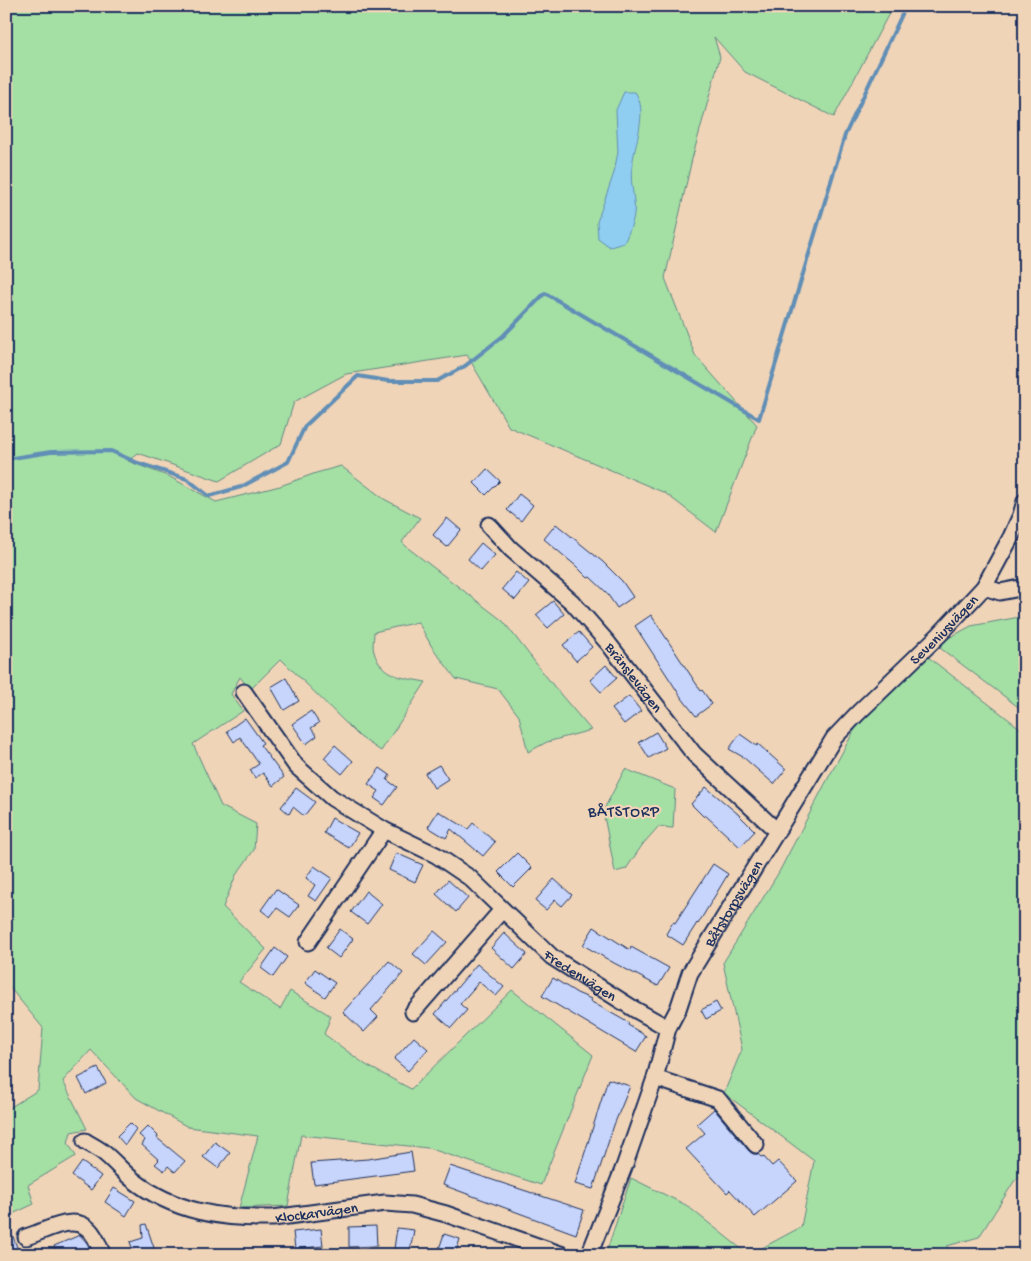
<svg xmlns="http://www.w3.org/2000/svg" width="1031" height="1261" viewBox="0 0 1031 1261" font-family="'Gochi Hand',sans-serif">
<style>
.green{fill:#a4dfa4;stroke:#608781}
.water{fill:#90cef1;stroke:#618eb6}
.lines{fill:none;stroke-linecap:round;stroke-linejoin:round}
.stream{stroke:#618eb6;stroke-width:4}
.building{fill:#c7d4fb;stroke:#1b2f5e}
.minor-casing{stroke:#1b2f5e;stroke-width:19}
.minor{stroke:#f0d4b7;stroke-width:15}
.labels{text-anchor:middle;stroke-width:4.5;stroke-linejoin:round;paint-order:stroke}
.street-label{font-size:15px;fill:#1b2f5e;stroke:#f0d4b7}
.neighbourhood-label{font-size:16px;letter-spacing:1px;fill:#1b2f5e;stroke:#f0d4b7}
</style>
<rect width="100%" height="100%" fill="#f0d4b7"/>
<filter id="ink" filterUnits="userSpaceOnUse"><feTurbulence type="fractalNoise" baseFrequency=".02" numOctaves="2"/><feDisplacementMap in="SourceGraphic" scale="10" xChannelSelector="R" yChannelSelector="G"/><feConvolveMatrix kernelMatrix="1 2 1 2 8 2 1 2 1" color-interpolation-filters="sRGB"/></filter>
<g filter="url(#ink)">
<path class="green" d="M6,6H893L834,117L745,72L714,37L720,57L692,159L665,278L695,355L757,425L716,532L665,493L509,427L467,355L346,374L294,402L281,444L219,481L138,453L128,461L170,477L216,502L280,486L316,473L341,466L384,499L420,518L402,542L408,548L503,621L556,689L591,730L547,742L528,752L519,716L498,689L456,679L432,647L418,622L374,632C374,638 372,647 374,652C381,677 405,678 426,682L381,751L360,737L281,659L250,690L240,677L231,694L243,711L193,744L221,806L256,824L254,850L236,875L223,907L266,949L239,982L280,1009L290,991L331,1016L324,1034L366,1065L411,1089L512,990L593,1055L541,1185L428,1148L301,1135L288,1206L239,1208L258,1136L188,1127L136,1098L91,1050L63,1081L87,1129L71,1132L68,1143L76,1156L28,1185L34,1204L6,1217V1110L38,1090L43,1028L6,983Z
M1025,616V712L936,645L971,626Z
M928,657L1025,732V1175L1015,1180L979,1237L947,1246L952,1255H749L801,1227L814,1161L724,1093L742,1049L723,963L779,872L825,784L861,718Z
M625,769L675,789L673,828L658,827L643,844L626,869L615,872L603,811Z
M631,1178L686,1205L749,1255H618L606,1253Z"/>
<path class="water" d="M624,92H635C649,111 634,145 632,167C630,179 633,190 634,202C636,217 630,230 624,243L610,247L598,238L597,222L614,173L618,152L616,110Z"/>
<g class="lines">
<path class="stream" d="M6,459L51,452L111,451L138,463L187,479L209,496L241,487L288,462L305,426L358,376L388,381H437L465,366L503,336L545,293L759,419L845,135L906,6"/>
</g>
<path class="building" d="M487,469L500,481L486,495L474,483Z
M519,494L533,505L521,521L507,510Z
M447,518L461,530L447,547L433,535Z
M556,524L603,562L622,581L633,597L617,608L606,592L590,577L588,578L576,566L544,539Z
M481,543L495,555L481,571L468,559Z
M516,572L529,583L515,600L502,589Z
M553,601L564,614L548,628L536,615Z
M651,615L701,691L702,690L712,704L696,716L681,697L635,626Z
M579,632L592,647L576,661L563,645Z
M606,665L617,678L601,692L590,680Z
M286,678L299,701L284,710L271,687Z
M629,696L641,711L624,724L612,709Z
M311,711L319,723L311,728L317,736L306,744L292,724Z
M245,718L263,743L260,745L284,777L273,786L263,773L255,778L250,770L259,764L240,737L234,742L227,731Z
M656,732L666,748L649,758L639,742Z
M740,734L757,746L758,744L786,769L774,784L743,757L729,749Z
M335,745L353,761L342,774L324,758Z
M439,765L448,779L434,788L425,773Z
M380,768L390,775L387,780L397,787L384,805L374,798L379,791L368,784Z
M706,787L738,814L755,831L740,847L705,815L704,817L691,804Z
M296,788L315,802L304,816L293,807L289,814L281,807Z
M438,811L468,829L473,823L495,842L483,856L451,829L446,838L428,827Z
M332,818L358,833L349,848L324,833Z
M396,853L423,865L415,882L389,870Z
M517,853L532,868L513,887L498,872Z
M713,864L728,874L698,924L697,923L683,945L666,934L673,922L675,923Z
M314,866L332,878L316,901L308,896L315,885L306,878Z
M554,879L572,895L562,906L555,900L546,910L535,901Z
M448,880L468,898L456,912L436,894Z
M276,889L299,905L290,917L277,908L270,917L261,910Z
M366,891L382,904L367,924L351,912Z
M594,927L630,950L631,947L669,968L658,986L614,963L583,945Z
M340,929L353,939L339,958L326,948Z
M434,931L447,942L426,965L413,954Z
M504,933L527,954L514,969L491,948Z
M275,948L287,957L273,977L261,968Z
M389,961L403,973L371,1010L378,1017L364,1032L343,1012Z
M477,964L504,987L496,996L479,982L460,1004L467,1010L451,1028L435,1014Z
M315,969L335,983L325,997L305,983Z
M553,978L577,993L591,999L590,1001L629,1023L628,1025L646,1036L636,1052L542,996Z
M716,1002L721,1011L706,1019L701,1010Z
M414,1037L428,1049L408,1071L394,1059Z
M98,1068L106,1083L86,1094L78,1078Z
M608,1079L630,1086L614,1125L593,1189L575,1184Z
M714,1109L749,1151L753,1154H758L761,1157L763,1156L772,1166L778,1161L797,1181L755,1217L730,1190L727,1193L686,1149L705,1133L697,1124Z
M130,1123L136,1129L125,1145L117,1136Z
M148,1126L158,1136L157,1138L185,1161L175,1172L168,1166L164,1171L155,1164L159,1160L142,1145L145,1140L139,1135Z
M215,1142L230,1153L218,1168L203,1157Z
M411,1152L414,1171L314,1184L311,1163L368,1159Z
M82,1162L101,1176L91,1190L72,1176Z
M450,1166L584,1210L576,1234L443,1185Z
M114,1188L135,1201L126,1216L105,1202Z
M6,1221H7L20,1255H6Z
M146,1224L153,1245L156,1255H145V1250L134,1253L130,1242L143,1238L142,1225Z
M376,1226L377,1246L349,1247V1227Z
M397,1228L414,1230L410,1251L394,1249Z
M321,1229L323,1246L295,1249L293,1232Z
M444,1234L460,1239L455,1255H437Z
M80,1235L87,1243L93,1255H58L54,1246Z"/>
<g class="lines">
<defs>
<g id="minor">
<path id="s1" d="M489,525L511,549L572,602L608,643L694,754L777,831"/>
<path d="M984,587L1000,592L1025,587"/>
<path id="s2" d="M244,692L296,766L332,798L384,830L436,855L470,878L552,957L634,1009L668,1028"/>
<path d="M308,942L384,830"/>
<path d="M413,1012L502,910"/>
<path d="M655,1078L718,1099L756,1145"/>
<path id="s3" d="M85,1141C91,1145 98,1148 104,1153C114,1161 122,1171 132,1179C173,1212 222,1219 273,1218L385,1203L412,1205L446,1214L563,1255"/>
<path d="M26,1237C48,1230 79,1210 94,1236C98,1242 100,1249 103,1255"/>
<path id="s4" d="M589,1255L624,1167L655,1078L668,1028L678,1009L690,973L834,738L857,714L939,635L984,587L1011,537L1021,515L1025,501"/>
</g>
</defs>
<use href="#minor" class="minor-casing"/>
<use href="#minor" class="minor"/>
</g>
</g>
<g class="labels">
<g class="street-label">
<text dy="5" stroke="none"><textPath href="#s4" startOffset="730">Seveniusvägen</textPath></text>
<text dy="5" stroke="none"><textPath href="#s1" startOffset="211">Bränslevägen</textPath></text>
<text dy="5" stroke="none"><textPath href="#s4" startOffset="382">Båtstorpsvägen</textPath></text>
<text dy="5" stroke="none"><textPath href="#s2" startOffset="446">Fredenvägen</textPath></text>
<text dy="5" stroke="none"><textPath href="#s3" startOffset="254">Klockarvägen</textPath></text>
</g>
<g class="neighbourhood-label">
<text x="624" y="816">BÅTSTORP</text>
</g>
</g>
<rect width="1031" height="1261" fill="none" stroke="#f0d4b7" stroke-width="25"/>
<rect x="12" y="12" width="1006" height="1236" fill="none" stroke="#1b2f5e" stroke-width="2" filter="url(#ink)"/>
</svg>
